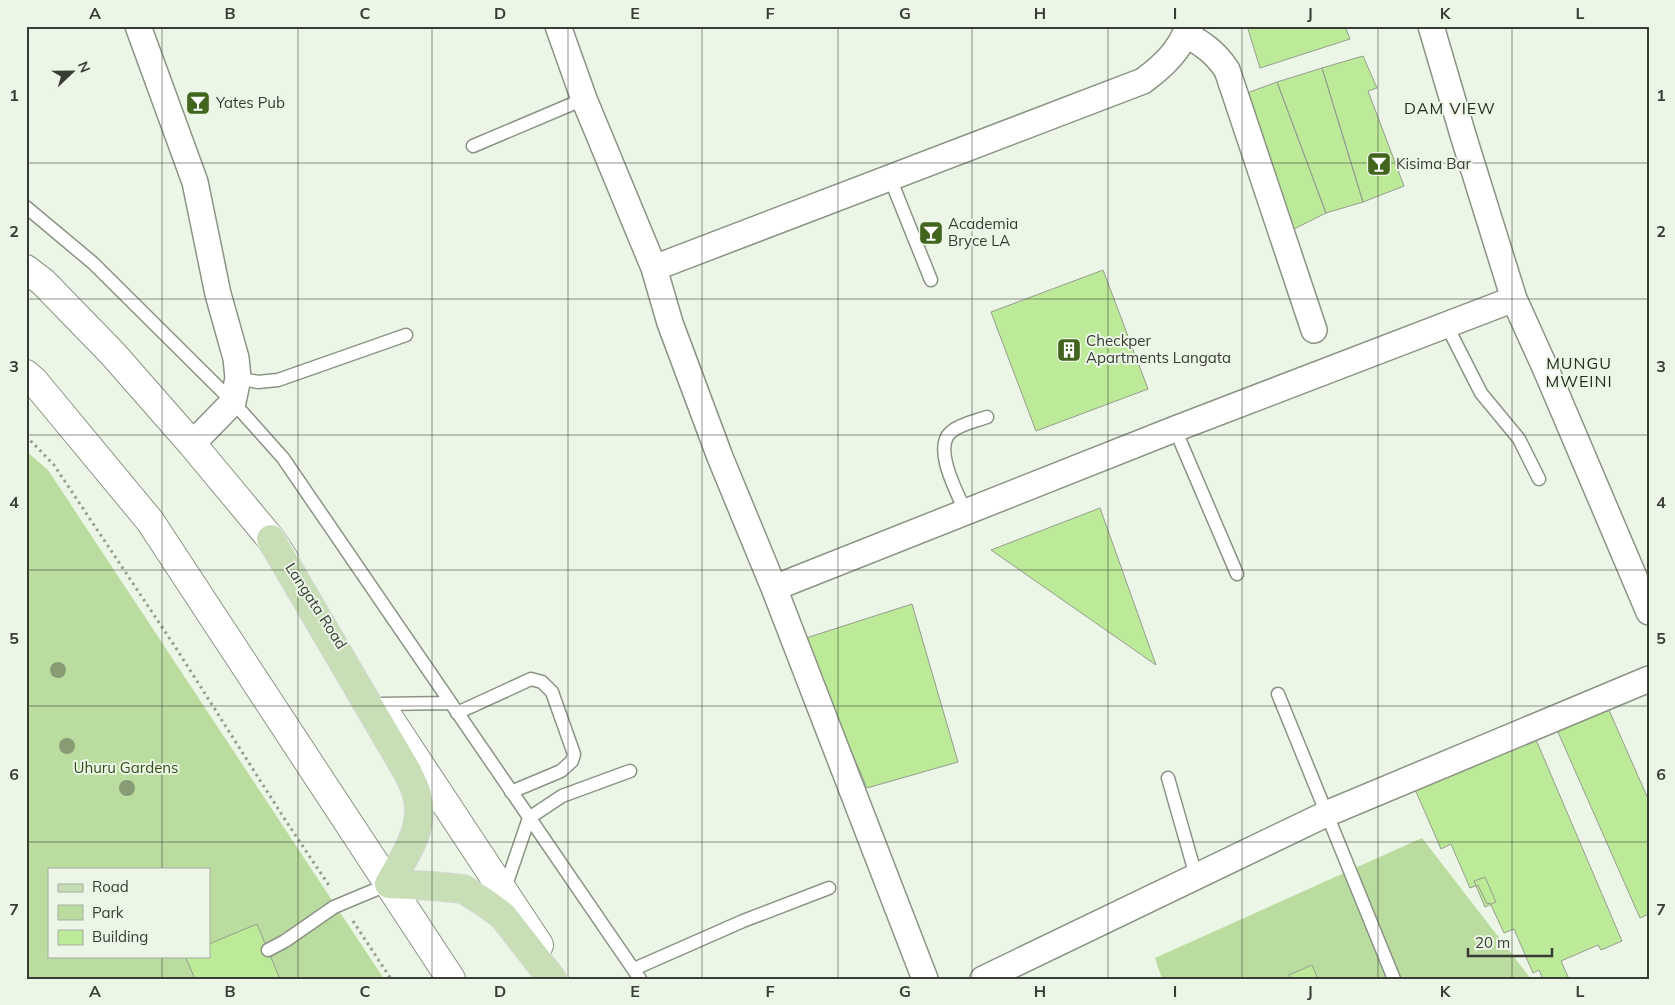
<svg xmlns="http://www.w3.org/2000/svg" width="1675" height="1005" viewBox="0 0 1675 1005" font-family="Mulish,sans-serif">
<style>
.green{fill:#badc9f;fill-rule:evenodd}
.building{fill:#bdea99;stroke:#959d8e}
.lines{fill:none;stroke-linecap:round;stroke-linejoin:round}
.lane-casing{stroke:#8b9385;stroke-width:15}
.street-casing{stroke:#8b9385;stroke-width:28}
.secondary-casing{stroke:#8b9385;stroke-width:30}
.primary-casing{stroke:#d7d8d7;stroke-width:30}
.path{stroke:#959c90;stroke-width:3;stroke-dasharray:2.5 4;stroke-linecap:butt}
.lane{stroke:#fff;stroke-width:12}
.street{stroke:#fff;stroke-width:25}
.secondary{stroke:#fff;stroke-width:28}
.primary{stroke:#c8deb6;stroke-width:28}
.tree{fill:#879b75}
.grid{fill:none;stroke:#383c35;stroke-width:1;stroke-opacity:0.55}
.labels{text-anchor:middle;stroke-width:4;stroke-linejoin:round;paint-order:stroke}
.poi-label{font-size:15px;fill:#383c35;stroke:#ecf6e6;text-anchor:start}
.street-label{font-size:15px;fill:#383c35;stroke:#ecf6e6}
.park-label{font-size:15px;fill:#355019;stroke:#ecf6e6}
.neighbourhood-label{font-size:16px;letter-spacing:1px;fill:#252c20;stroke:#ecf6e6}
.neatline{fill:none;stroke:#383c35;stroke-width:2}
.grid-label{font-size:16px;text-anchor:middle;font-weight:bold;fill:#383c35}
</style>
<rect width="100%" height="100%" fill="#ecf6e6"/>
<path class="green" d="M26,451L48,470L384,979H26ZM49,869H209V956H49Z
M1422,838L1531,979H1162L1155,958Z"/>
<path class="building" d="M1247,26H1345L1350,39L1260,68Z
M1363,56L1377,88L1368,91L1404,186L1363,202L1322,68Z
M1322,68L1363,202L1326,213L1277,82Z
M1277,82L1326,213L1286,233L1236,97Z
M1103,270L1148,389L1036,431L991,312Z
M1100,508L1156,665L991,550Z
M912,604L958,762L867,788L803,639Z
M1605,701L1649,801V914L1640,918L1554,723Z
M1534,735L1622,941L1601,950L1598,945L1561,961L1569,979H1543L1539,970L1533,973L1514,929L1504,933L1490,903L1487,904L1478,885L1470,888L1451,844L1441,849L1414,787Z
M1485,877L1496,902L1485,907L1474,881Z
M257,924L280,979H195L185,956H209V944Z
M1312,965L1318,979H1291L1289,975Z"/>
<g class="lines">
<defs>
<path id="lane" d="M473,146L584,99
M890,178L931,280
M26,207L93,263L233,402L283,458L640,979
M1447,326L1481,393L1519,439L1539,479
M238,378L258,382L278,380L406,335
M1175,429L1237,574
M966,513C958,494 932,448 951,432C960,424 976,421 987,417
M1278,694L1394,979
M380,704L451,703
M457,713L531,679L542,682L552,692L574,754L572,761L561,771L511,792
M1168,778L1196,876
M504,891L529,818L562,796L630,771
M268,950L285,941L334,907L389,884
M634,969L743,921L829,888"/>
<path id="street" d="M138,26L195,182L218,294L236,358L238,378L233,402L192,444
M558,26L584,99L654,268L670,323L720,457L774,588L925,979
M1431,26L1463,135L1514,299L1547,372L1649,612
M1186,34C1204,45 1215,52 1227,70L1314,330
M654,268L1143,81C1162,67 1181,50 1188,26
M774,588L1175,429L1514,299
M983,979L1326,814L1649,679"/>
<path id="secondary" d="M26,269L43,282L113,354L192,444L271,539L284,559
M26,374L34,381L150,521L451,979
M389,718L539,945"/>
<path id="primary" d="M271,539L408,773C411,780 415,787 417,795C426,828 404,857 389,884L432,886L463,889L484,902L503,916L552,979"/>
</defs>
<use href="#lane" class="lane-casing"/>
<use href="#street" class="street-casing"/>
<use href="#secondary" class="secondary-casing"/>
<use href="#primary" class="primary-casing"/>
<path class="path" d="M26,436L54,465L176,648L284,818L330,887
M353,921L391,979"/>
<use href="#lane" class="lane"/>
<use href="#street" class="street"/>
<use href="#secondary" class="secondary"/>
<use href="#primary" class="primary"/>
</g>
<g class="tree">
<circle cx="58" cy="670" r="8"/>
<circle cx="67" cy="746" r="8"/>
<circle cx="127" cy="788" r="8"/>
</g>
<path class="grid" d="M162,26V869M298,26V979M432,26V979M568,26V979M702,26V979M838,26V979M972,26V979M1108,26V979M1242,26V979M1378,26V979M1512,26V979M26,163H1649M26,299H1649M26,435H1649M26,570H1649M26,706H1649M26,842H1649M162,956V979"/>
<defs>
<symbol id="bar-square" viewBox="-11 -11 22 22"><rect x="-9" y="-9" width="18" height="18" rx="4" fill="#41651d" stroke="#ecf6e6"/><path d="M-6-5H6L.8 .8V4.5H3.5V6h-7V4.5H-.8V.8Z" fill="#fff"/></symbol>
<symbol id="building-square" viewBox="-11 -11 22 22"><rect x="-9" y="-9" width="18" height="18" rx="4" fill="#41651d" stroke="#ecf6e6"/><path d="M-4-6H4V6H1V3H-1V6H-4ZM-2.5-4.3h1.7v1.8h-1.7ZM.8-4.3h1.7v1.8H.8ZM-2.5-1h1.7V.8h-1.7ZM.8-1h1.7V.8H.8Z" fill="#fff"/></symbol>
</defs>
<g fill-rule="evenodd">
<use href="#bar-square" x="184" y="89" width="28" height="28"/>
<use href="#bar-square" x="1365" y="150" width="28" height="28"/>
<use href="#bar-square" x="917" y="219" width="28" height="28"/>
<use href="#building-square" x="1055" y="336" width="28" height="28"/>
</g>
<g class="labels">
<g class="poi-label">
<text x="216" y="108">Yates Pub</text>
<text x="1396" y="169">Kisima Bar</text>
<text x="948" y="229">Academia<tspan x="948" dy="17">Bryce LA</tspan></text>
<text x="1086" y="346">Checkper<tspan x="1086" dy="17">Apartments Langata</tspan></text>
</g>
<g class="street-label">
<text transform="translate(316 606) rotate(57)" y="5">Langata Road</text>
</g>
<g class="park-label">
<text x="126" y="773">Uhuru Gardens</text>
</g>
<g class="neighbourhood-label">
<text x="1450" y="114">DAM VIEW</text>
<text x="1579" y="369">MUNGU<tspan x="1579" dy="18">MWEINI</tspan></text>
</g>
</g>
<rect width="1675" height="1005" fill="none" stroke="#ecf6e6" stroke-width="55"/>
<rect x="48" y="868" width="162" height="90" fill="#ecf6e6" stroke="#a4ac9f"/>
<rect x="58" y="884" width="25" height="8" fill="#c8deb6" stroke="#a4ac9f"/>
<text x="92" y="892" font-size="15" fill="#383c35">Road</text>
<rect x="58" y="905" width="25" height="15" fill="#badc9f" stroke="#a4ac9f"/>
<text x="92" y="918" font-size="15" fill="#383c35">Park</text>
<rect x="58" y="930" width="25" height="15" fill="#bdea99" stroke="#a4ac9f"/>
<text x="92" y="942" font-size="15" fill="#383c35">Building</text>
<g transform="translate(72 72) rotate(68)" stroke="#ecf6e6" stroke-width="4" paint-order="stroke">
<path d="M0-4L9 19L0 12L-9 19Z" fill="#383c35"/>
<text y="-8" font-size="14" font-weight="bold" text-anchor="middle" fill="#383c35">N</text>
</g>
<path d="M1468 948v8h84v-8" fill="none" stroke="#383c35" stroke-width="2.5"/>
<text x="1475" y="948" font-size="15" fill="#383c35" stroke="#ecf6e6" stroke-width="4" paint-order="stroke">20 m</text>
<rect x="28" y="28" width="1620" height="950" class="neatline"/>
<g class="grid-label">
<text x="95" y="19">A</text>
<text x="230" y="19">B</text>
<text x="365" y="19">C</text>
<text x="500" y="19">D</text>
<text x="635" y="19">E</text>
<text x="770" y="19">F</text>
<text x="905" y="19">G</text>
<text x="1040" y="19">H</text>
<text x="1175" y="19">I</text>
<text x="1310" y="19">J</text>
<text x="1445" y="19">K</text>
<text x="1580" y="19">L</text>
<text x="14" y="101">1</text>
<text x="1661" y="101">1</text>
<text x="14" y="237">2</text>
<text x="1661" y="237">2</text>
<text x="14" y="372">3</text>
<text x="1661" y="372">3</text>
<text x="14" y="508">4</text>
<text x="1661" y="508">4</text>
<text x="14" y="644">5</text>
<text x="1661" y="644">5</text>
<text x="14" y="780">6</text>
<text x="1661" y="780">6</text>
<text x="14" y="915">7</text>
<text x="1661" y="915">7</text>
<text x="95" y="997">A</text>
<text x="230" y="997">B</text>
<text x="365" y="997">C</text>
<text x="500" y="997">D</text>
<text x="635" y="997">E</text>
<text x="770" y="997">F</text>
<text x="905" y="997">G</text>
<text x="1040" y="997">H</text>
<text x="1175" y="997">I</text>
<text x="1310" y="997">J</text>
<text x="1445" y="997">K</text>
<text x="1580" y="997">L</text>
</g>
</svg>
